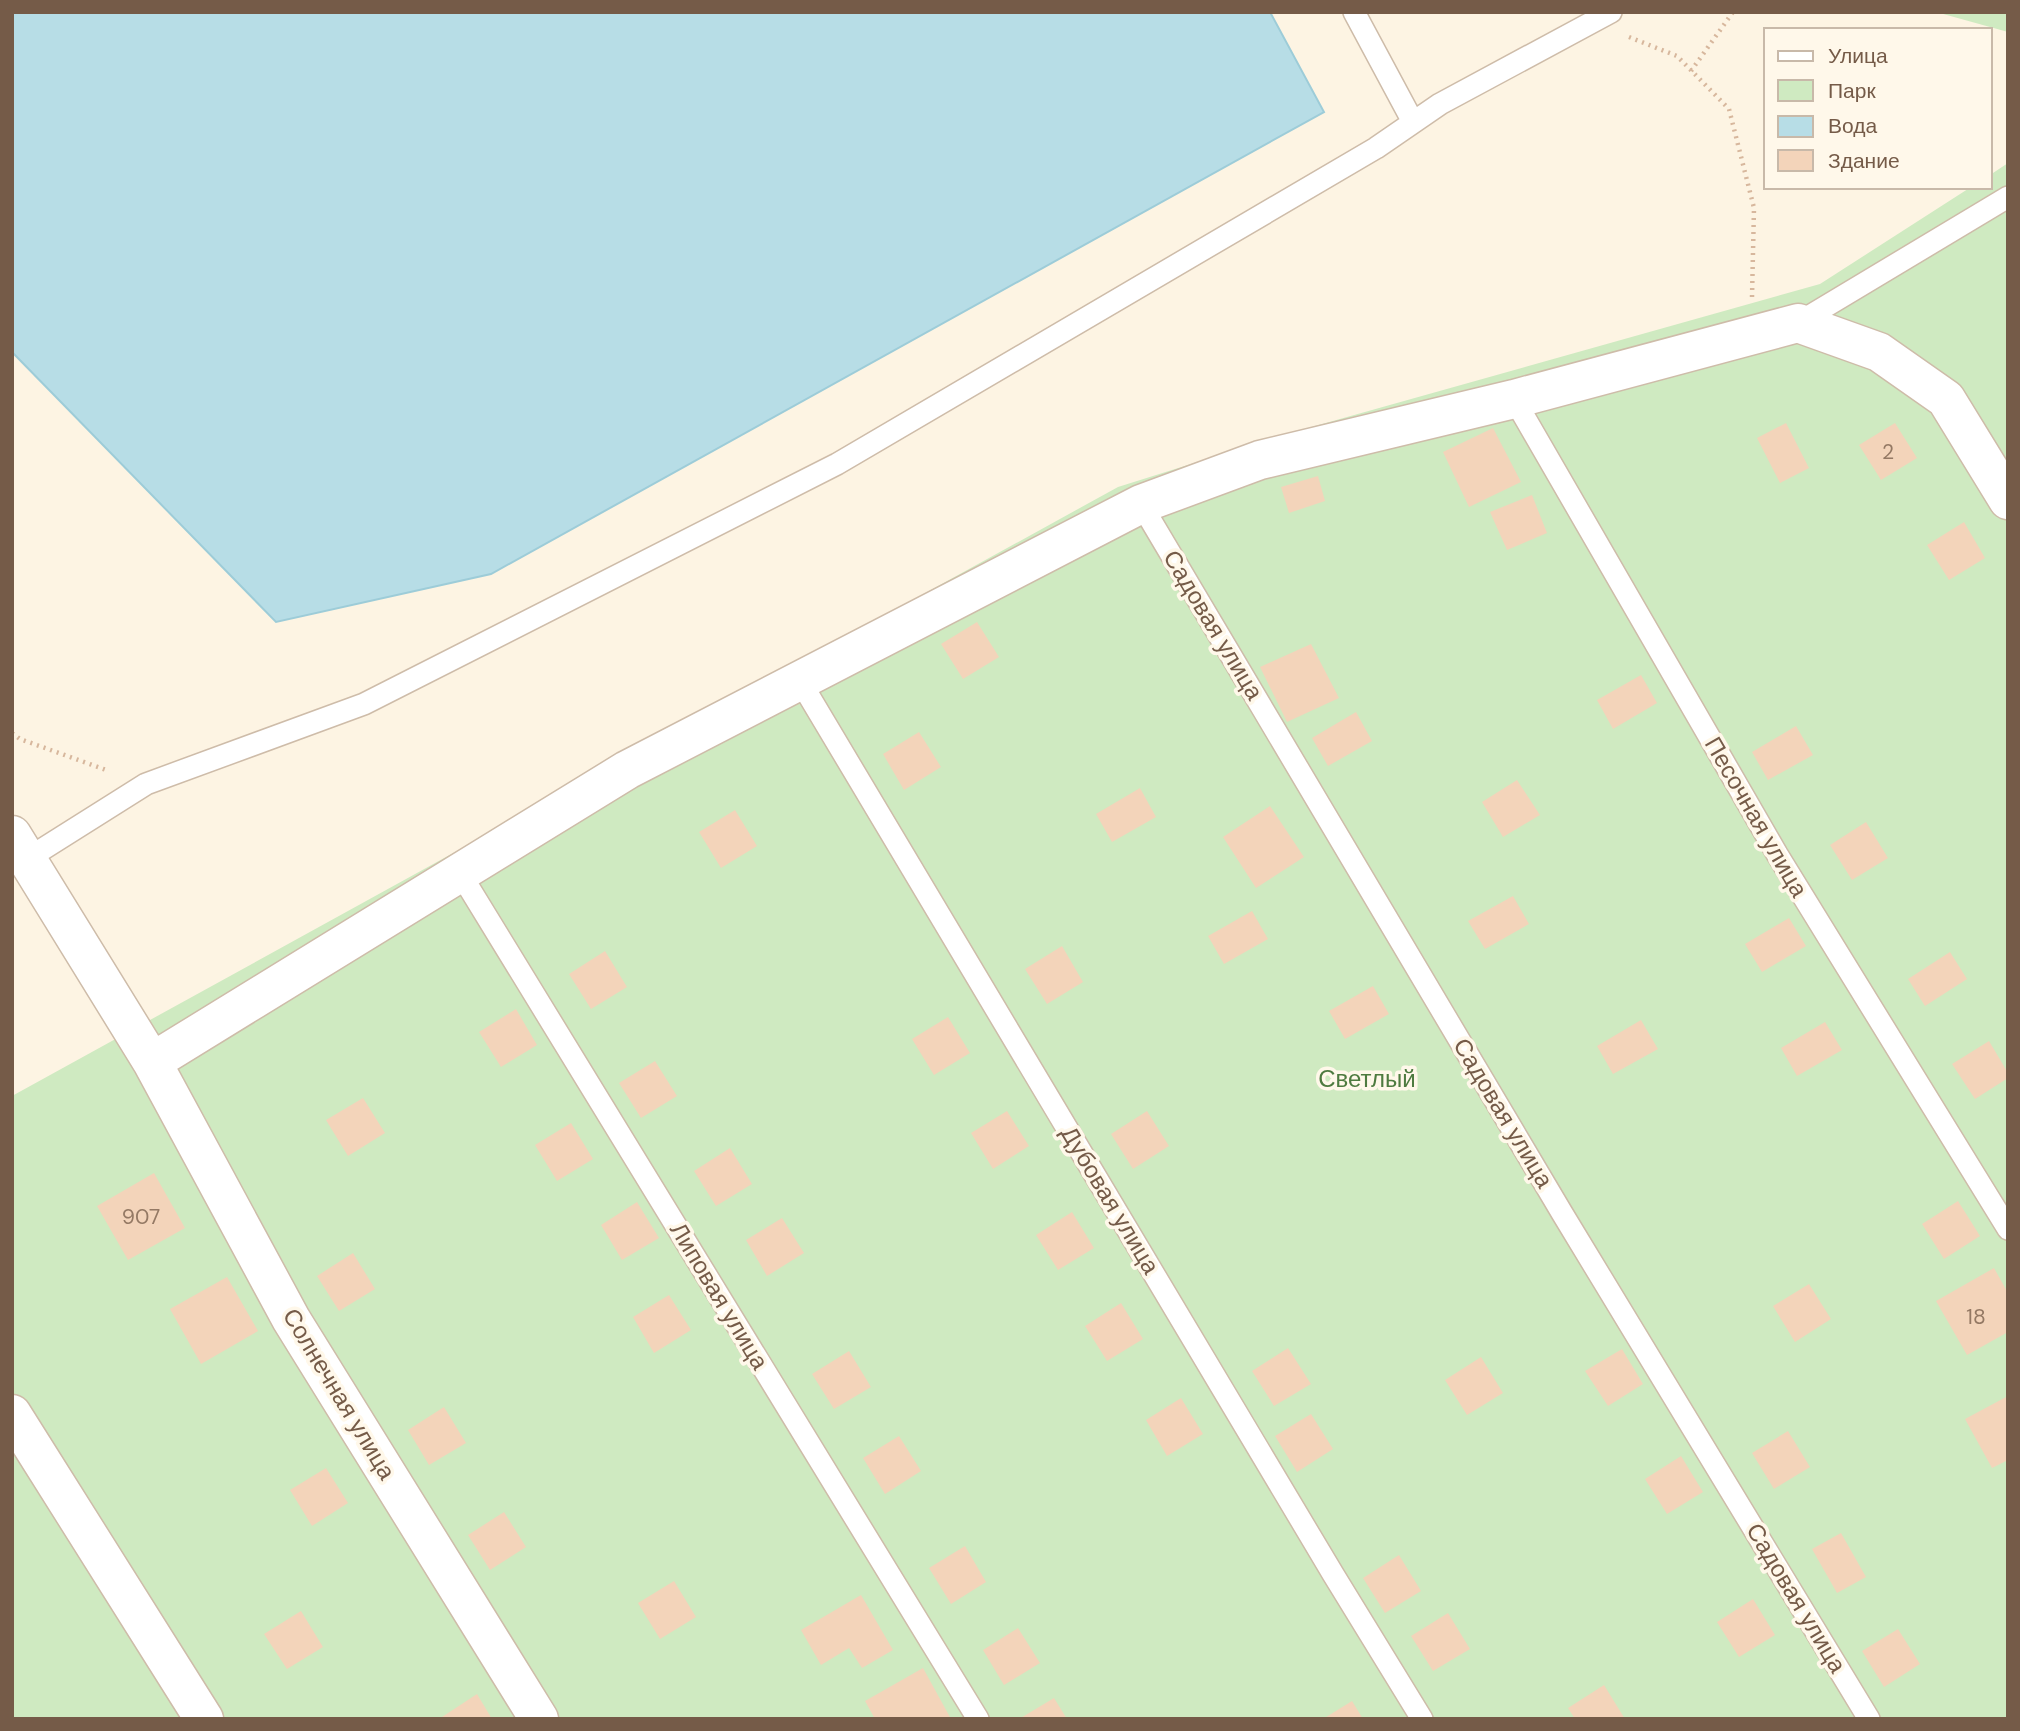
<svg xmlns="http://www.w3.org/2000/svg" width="2020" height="1731" viewBox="0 0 2020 1731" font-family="'DM Sans',sans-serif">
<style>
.green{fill:#cfeac1}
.water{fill:#b7dde6;stroke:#9dccd8;stroke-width:2}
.building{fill:#f3d4ba}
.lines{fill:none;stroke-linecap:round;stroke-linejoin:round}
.lane-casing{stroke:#cebca9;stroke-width:24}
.street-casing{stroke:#cebca9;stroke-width:41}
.path{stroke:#d7b79d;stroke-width:4.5;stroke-dasharray:2 5;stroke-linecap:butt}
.lane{stroke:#fff;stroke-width:21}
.street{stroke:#fff;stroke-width:38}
.labels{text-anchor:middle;stroke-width:7;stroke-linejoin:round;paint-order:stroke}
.number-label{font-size:21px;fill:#947964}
.street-label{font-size:24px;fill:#755b48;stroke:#fff8ea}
.park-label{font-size:24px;fill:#4e7b40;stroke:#fff8ea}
</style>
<rect width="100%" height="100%" fill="#fdf4e3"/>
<path class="green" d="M1936,12H2008V32Z
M2008,163V1719H12V1096L1118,487L1283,435L1820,284L1971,187H1990V175Z"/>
<path class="water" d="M12,12H1270L1324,112L491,574L276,622L12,352Z"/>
<path class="building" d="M1786,423L1809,468L1780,483L1757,438Z
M1895,423L1917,458L1881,480L1859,445Z
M1493,428L1521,482L1469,507L1443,452Z
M1318,476L1325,501L1289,513L1281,487Z
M1532,495L1547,533L1507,550L1490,512Z
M1964,522L1985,558L1949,580L1927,545Z
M977,622L999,657L963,679L941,644Z
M1311,644L1339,698L1287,722L1260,667Z
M1641,675L1657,703L1613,729L1597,700Z
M1356,712L1372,741L1328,766L1312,738Z
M1796,726L1813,755L1768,780L1752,752Z
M919,732L941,767L904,790L883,754Z
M1517,780L1540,815L1503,837L1482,802Z
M1140,788L1156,817L1112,842L1096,814Z
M1270,806L1304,857L1256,888L1223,837Z
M735,810L757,846L721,868L699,832Z
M1866,822L1888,858L1852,880L1830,845Z
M1513,896L1529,924L1485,949L1468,921Z
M1252,911L1268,939L1224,964L1208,936Z
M1789,918L1806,946L1762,972L1745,944Z
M1062,946L1083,982L1047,1004L1025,969Z
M605,951L627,987L591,1009L569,974Z
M1950,952L1967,979L1925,1006L1908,979Z
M1373,986L1389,1014L1345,1039L1329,1011Z
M516,1009L537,1045L501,1067L479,1032Z
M948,1017L970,1053L934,1075L912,1039Z
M1641,1020L1658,1049L1613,1074L1597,1046Z
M1825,1022L1842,1050L1797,1076L1781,1048Z
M1989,1041L2008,1073V1078L1975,1099L1952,1064Z
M655,1061L677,1096L641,1118L619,1083Z
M363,1098L385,1133L348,1156L326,1120Z
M1007,1111L1029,1146L993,1169L971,1133Z
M1147,1111L1169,1146L1133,1169L1111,1134Z
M571,1123L593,1159L557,1181L535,1145Z
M730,1148L752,1184L716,1206L694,1171Z
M154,1173L185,1228L128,1260L97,1206Z
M1958,1201L1980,1236L1944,1259L1922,1224Z
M637,1202L659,1238L622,1260L601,1225Z
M1072,1212L1094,1248L1058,1270L1036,1235Z
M782,1218L804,1253L767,1276L746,1240Z
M353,1253L375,1289L339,1311L317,1276Z
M1994,1268L2008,1293V1332L1967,1355L1936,1301Z
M227,1277L258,1331L201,1364L170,1309Z
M1809,1284L1831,1319L1795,1342L1773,1306Z
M669,1295L691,1330L654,1353L633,1317Z
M1121,1303L1143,1339L1107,1361L1085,1326Z
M1288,1348L1311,1384L1274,1406L1252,1371Z
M1622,1349L1643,1384L1608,1406L1585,1371Z
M849,1351L871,1387L834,1409L812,1374Z
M1481,1357L1503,1393L1467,1415L1445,1380Z
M2008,1396V1460L1992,1468L1965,1419Z
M1181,1398L1203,1434L1167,1456L1146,1420Z
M444,1407L466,1443L429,1465L408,1430Z
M1311,1414L1333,1449L1297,1472L1275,1436Z
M1788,1431L1810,1467L1774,1489L1752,1453Z
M899,1436L921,1471L885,1494L863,1458Z
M1681,1456L1703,1492L1667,1514L1645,1479Z
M326,1468L348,1503L312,1526L290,1490Z
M504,1512L526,1547L490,1570L468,1535Z
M1841,1533L1866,1577L1837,1593L1812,1549Z
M965,1546L986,1582L951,1604L929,1568Z
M1399,1555L1421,1591L1385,1613L1363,1578Z
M674,1581L696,1617L660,1639L638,1603Z
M861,1595L893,1650L862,1668L849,1648L821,1665L801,1630Z
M1753,1599L1775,1635L1739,1657L1717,1622Z
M301,1611L323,1647L287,1669L264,1634Z
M1448,1613L1470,1649L1433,1671L1411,1636Z
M1018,1628L1040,1663L1004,1685L983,1650Z
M1898,1629L1920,1664L1884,1687L1862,1651Z
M923,1668L951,1719H875L865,1701Z
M1604,1685L1625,1719H1575L1568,1708Z
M477,1694L492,1719H443L442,1717Z
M1054,1698L1067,1719H1019Z
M1352,1701L1363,1719H1323Z"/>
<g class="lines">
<defs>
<path id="lane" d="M1354,12L1413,122
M1798,323L2008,197
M1514,399L1777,854L2008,1229
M1141,504L1562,1213L1869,1719
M800,681L1333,1574L1422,1719
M27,859L146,784L364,704L837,464L1376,148L1440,104L1611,12
M460,873L978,1719"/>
<path id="street" d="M12,835L152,1062L627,770L1141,504L1260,460L1514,399L1798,323L1879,352L1946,399L2008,500
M152,1062L291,1319L539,1719
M12,1414L204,1719"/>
</defs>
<use href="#lane" class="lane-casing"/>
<use href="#street" class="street-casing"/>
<path class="path" d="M1629,37L1677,56L1729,109L1754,208L1752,297
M1691,71L1733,12
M12,733L20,739L109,771"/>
<use href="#lane" class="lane"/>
<use href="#street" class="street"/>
</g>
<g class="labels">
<g class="number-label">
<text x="1888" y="459">2</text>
<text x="141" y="1224">907</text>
<text x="1976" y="1324">18</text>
</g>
<g class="street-label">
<text transform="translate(1213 625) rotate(59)" y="8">Садовая улица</text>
<text transform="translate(1756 817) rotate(60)" y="8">Песочная улица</text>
<text transform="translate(1503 1113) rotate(59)" y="8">Садовая улица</text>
<text transform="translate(1110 1200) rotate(59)" y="8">Дубовая улица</text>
<text transform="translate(719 1296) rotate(59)" y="8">Липовая улица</text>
<text transform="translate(339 1394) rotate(59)" y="8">Солнечная улица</text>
<text transform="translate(1796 1598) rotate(59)" y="8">Садовая улица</text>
</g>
<g class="park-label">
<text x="1367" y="1087">Светлый</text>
</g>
</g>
<rect width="2020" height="1731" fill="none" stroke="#755b48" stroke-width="28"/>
<rect x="1764" y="28" width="228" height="161" fill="#fff8ea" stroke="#c8b9a9" stroke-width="2"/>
<rect x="1778" y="51" width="35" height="10" fill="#ffffff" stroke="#c8b9a9" stroke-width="2"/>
<text x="1828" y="63" font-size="21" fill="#755b48">Улица</text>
<rect x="1778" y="80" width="35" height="21" fill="#cfeac1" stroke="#c8b9a9" stroke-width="2"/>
<text x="1828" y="98" font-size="21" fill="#755b48">Парк</text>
<rect x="1778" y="116" width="35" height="21" fill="#b7dde6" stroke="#c8b9a9" stroke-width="2"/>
<text x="1828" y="133" font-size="21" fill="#755b48">Вода</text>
<rect x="1778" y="150" width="35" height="21" fill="#f3d4ba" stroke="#c8b9a9" stroke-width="2"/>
<text x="1828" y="168" font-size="21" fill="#755b48">Здание</text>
</svg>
